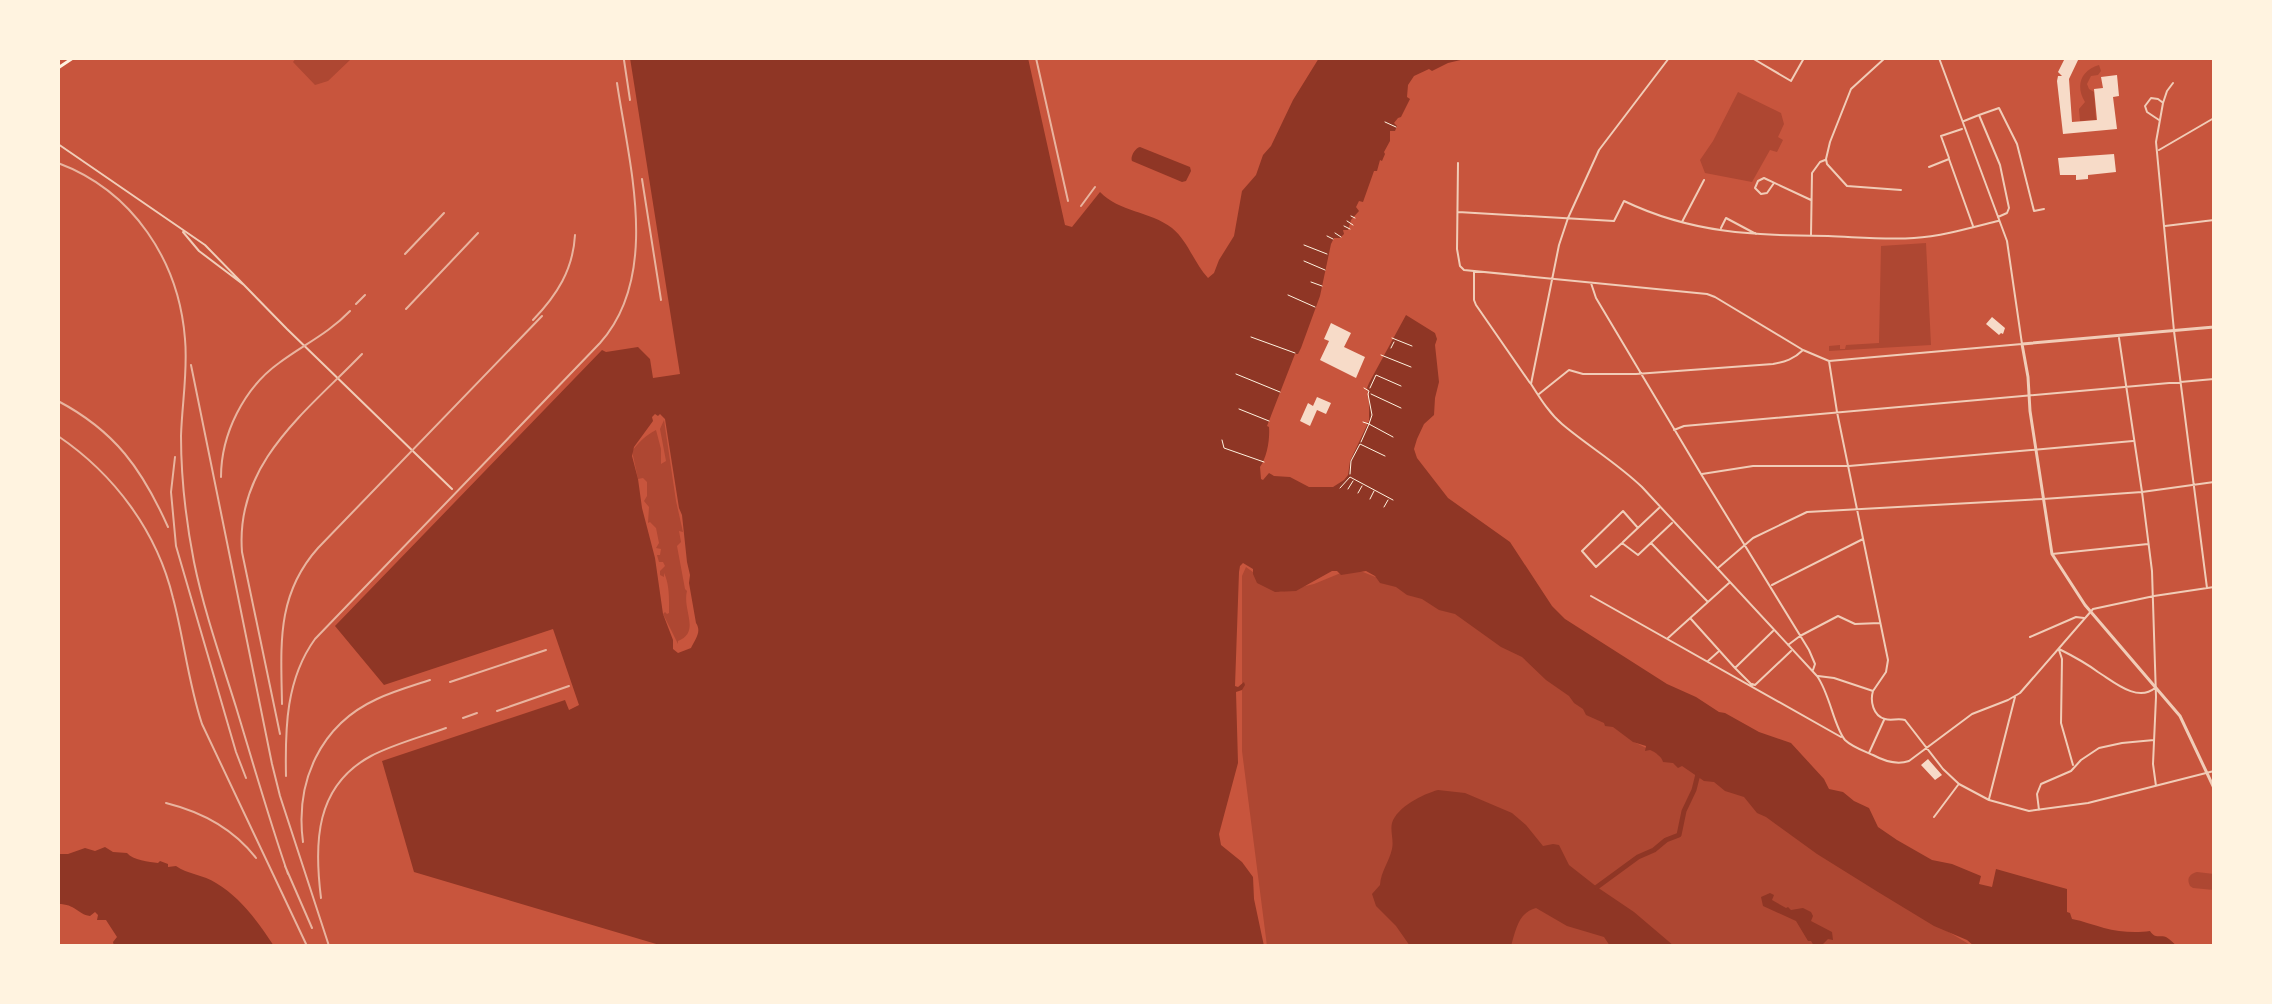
<svg xmlns="http://www.w3.org/2000/svg" width="2272" height="1004" viewBox="0 0 2272 1004" font-family="'Playfair Display',serif">
<style>
.green{fill:#ae4732}
.water{fill:#8f3625;fill-rule:evenodd}
.lines{fill:none;stroke-linecap:round;stroke-linejoin:round}
.canal{stroke:#8f3625;stroke-width:5}
.building{fill:#f7dbc8}
.path{stroke:#fff3e0;stroke-width:1}
.pedestrian{stroke:#f1ccb7;stroke-width:2}
.minor{stroke:#f1ccb7;stroke-width:2}
.tertiary{stroke:#f1ccb7;stroke-width:3}
.secondary{stroke:#fff3e0;stroke-width:3}
.rail{stroke:#e9b49f;stroke-width:2}
</style>
<rect width="100%" height="100%" fill="#c8553d"/>
<path class="green" d="M296,58H347L350,60L328,81L315,85L293,62Z
M2099,65L2101,71L2098,75L2091,76L2087,84L2089,89L2094,92L2096,120L2080,121L2079,109L2085,102C2075,86 2081,70 2099,65Z
M1738,92L1781,113L1784,124L1778,137L1783,140L1777,152L1770,150L1752,182L1705,173L1700,160L1713,141Z
M1926,243L1931,345L1829,351V346L1840,345V349H1845L1846,345L1879,343L1881,246Z
M664,420L676,501L683,532L679,531L681,542L677,546L685,589L687,591C682,610 701,632 678,641V644L663,614L665,612L667,614L669,613C669,602 670,585 664,573V577L660,575V571L665,566L663,562H659L657,555H660L661,549L656,548L659,543L656,528L650,522L648,523L649,507L644,501L647,496V482L643,478L638,479L632,451C639,442 646,435 656,430L661,449V464L666,461L660,429Z
M1246,567L1280,592L1314,584L1353,568L1458,610L1504,640L1634,742L1755,802L1917,913L1972,946H1267L1242,751V576Z
M2197,872L2214,874V890L2193,888L2190,886C2186,878 2190,874 2197,872Z"/>
<path class="water" d="M630,58H1028L1065,225L1072,227L1100,192C1119,212 1150,211 1172,228C1188,241 1194,263 1208,278L1214,273L1219,260L1234,236L1242,191L1256,175L1263,155L1271,146L1293,100L1319,58H1469L1448,63L1432,71L1429,69L1414,76L1408,85L1407,97L1410,99L1401,117L1398,118L1394,123L1397,126L1395,131H1390V141L1384,152L1385,154L1382,161L1380,160L1377,171H1374L1363,202L1359,201L1356,207L1359,211L1351,220L1348,230H1343L1344,234L1340,238H1334L1331,244L1320,296L1301,348L1298,354H1295L1267,426L1269,427C1270,440 1267,457 1260,467L1261,479L1263,480L1269,473L1274,476L1290,477L1309,487H1333L1344,480L1348,475L1350,461L1369,421V394L1367,388L1369,383L1406,315L1435,333L1437,339L1435,345L1439,382L1435,398L1434,415L1424,424L1417,439L1414,449L1417,458L1448,498L1510,542L1552,606L1565,619L1667,684L1696,697L1719,712L1725,713L1759,732L1791,743L1824,779L1829,789L1843,792L1854,801L1869,808L1878,827L1897,840L1932,860L1952,864L1981,876L1979,884L1992,887L1996,869L2067,889V912L2070,913L2072,919C2083,921 2093,925 2104,928C2118,932 2136,933 2150,931C2155,939 2159,935 2166,937C2170,939 2174,944 2177,946H1974L1967,940L1934,926L1878,892L1817,854L1766,817L1757,813L1744,797L1725,791L1714,782L1704,781L1682,766L1678,768L1673,763L1663,762C1662,757 1655,752 1650,750L1645,751L1646,746L1633,742L1613,727L1605,726L1604,723L1586,715L1583,709L1574,703L1569,696L1546,680L1522,657L1501,647L1455,614L1439,610L1422,599L1407,595L1396,587L1380,583L1375,576L1366,571L1341,575L1337,571H1332L1296,591L1275,592L1257,583L1253,574V569L1243,563L1240,566L1239,572L1235,686L1238,687L1244,682L1245,685L1242,690L1236,692L1238,763L1219,834L1221,845L1242,862L1253,877L1254,899L1264,946H663L414,872L382,761L565,700L569,710L579,705L553,629L384,685L335,626L602,350L606,352L638,347L650,359L653,378L680,374ZM655,414L658,416L660,414L665,419L679,508L682,515L687,562L690,575L689,583L696,623C702,632 695,639 691,648L678,653L673,649V640L663,614L655,558L642,508L638,479L632,456L634,447L653,421L652,417Z
M1140,147L1190,167L1191,171L1186,181L1182,182L1132,161C1130,157 1135,148 1140,147Z
M1438,790L1465,793L1512,813L1526,825L1543,846L1553,844L1559,845L1569,865L1597,887L1634,912L1674,946H1610L1604,937L1567,926L1536,908C1518,913 1516,930 1511,946H1410L1396,926L1376,906L1372,894L1380,885C1381,871 1389,862 1392,849C1394,840 1390,831 1392,823C1397,807 1423,794 1438,790Z
M105,847L113,852L127,853C133,860 149,862 158,863L160,861L168,864V867L176,866C187,874 204,875 216,883C241,898 258,922 274,946H114L113,942L117,937L106,920H97L98,915L95,912L90,916C77,914 76,904 58,904V854H68L85,848L95,851Z
M1770,893L1774,895L1772,900L1786,908L1788,907L1791,910L1803,908L1811,912L1813,916L1811,921L1832,932L1833,940L1828,939L1821,946H1814L1811,941H1808L1796,921L1763,906L1761,897Z"/>
<g class="lines">
<path class="canal" d="M1597,887L1638,857L1654,850L1666,840L1679,835L1684,811L1694,790L1698,774"/>
</g>
<path class="building" d="M2065,58H2079L2069,79L2072,122L2097,120L2094,89L2103,88L2101,77L2117,75L2119,96L2113,97L2117,129L2063,134L2057,81L2058,76H2062L2058,72Z
M2114,154L2116,172L2088,175V179L2076,180V175H2060L2058,158Z
M1992,317L2005,328L2003,334L2001,333L1999,335L1986,324Z
M1331,323L1351,333L1344,347L1365,357L1356,378L1320,360L1329,341L1324,339Z
M1317,397L1331,403L1326,414L1317,410L1310,426L1300,421L1308,403L1313,406Z
M1928,759L1942,775L1935,780L1921,765Z"/>
<g class="lines">
<path class="path" d="M1385,122L1396,127
M1351,216L1355,218
M1347,221L1353,225
M1344,226L1350,229
M1335,233L1341,237
M1327,236L1333,239
M1304,245L1327,254
M1304,261L1325,270
M1311,282L1322,286
M1288,295L1315,307
M1251,337L1295,353
M1392,338L1412,346
M1391,348L1394,342
M1381,355L1411,367
M1236,374L1280,392
M1370,388L1376,375L1401,386
M1371,394L1401,408
M1239,409L1269,421
M1363,422L1369,424L1372,415L1368,394L1369,391L1364,388
M1222,440L1224,448L1264,462
M1361,442L1369,424L1393,437
M1350,474L1351,461L1360,444L1385,456
M1340,488L1350,477L1393,500
M1348,489L1353,481
M1358,493L1362,486
M1370,499L1374,491
M1384,507L1388,500"/>
<path class="pedestrian" d="M2030,637L2076,617L2084,618"/>
<path class="minor" d="M1669,58L1599,150L1568,218L1559,245L1531,384C1540,398 1549,413 1562,424C1588,446 1617,463 1642,487L1817,676C1830,694 1834,727 1845,740C1852,747 1864,751 1873,755C1884,761 1897,765 1909,761L1972,714L2008,700L2020,693L2093,609L2154,596L2214,587
M1752,58L1791,81L1804,58
M1885,58L1851,89L1830,142L1826,159L1827,164L1847,186L1901,190
M2173,83L2167,91L2163,103L2156,142L2174,331L2207,588
M1979,115L1999,108L2017,144L2034,211L2044,209
M2159,120L2147,112L2145,106L2151,98L2158,99L2162,102
M1964,121L1979,115L2000,165L2009,208L2007,213L1998,217
M58,144L205,245L287,329L452,489
M2159,150L2214,118
M1949,158L1941,136L1962,129
M1458,163L1457,249L1460,266L1464,270L1707,294L1715,297L1803,350L1829,361L2022,344L2007,241L1939,58
M1929,167L1949,159L1973,226
M1774,183L1767,193L1761,194L1755,188L1758,181L1764,178L1811,200
M1458,212L1614,221L1624,201C1693,234 1753,235 1828,236C1856,237 1885,240 1914,238C1942,236 1970,228 1998,221
M1682,222L1704,180
M2165,226L2214,220
M1721,228L1726,218L1756,234
M183,232L199,251L244,285
M1811,235L1812,173L1820,162L1825,160
M1474,271V300L1476,305L1530,383
M1591,283L1596,298L1701,474L1809,650L1815,664L1813,670
M2119,338L2142,492L2152,571L2156,697L2153,764L2156,786
M1539,394L1569,370L1583,374H1636L1773,364C1785,362 1794,359 1803,350
M1674,430L1684,426L2214,379
M1702,474L1753,466H1849L2133,441
M1638,528L1623,511L1582,551L1596,567L1622,543L1638,555L1672,523
M1623,542L1659,508
M1651,543L1707,601
M2052,554L2148,544
M1718,568L1753,538L1807,512L2043,499L2142,492L2214,482
M1772,585L1863,539
M1591,596L1841,737
M1691,619L1735,668
M1668,638L1729,583
M1788,645L1800,636L1838,616L1855,624L1880,623
M2059,649C2073,656 2086,663 2098,672C2113,681 2137,703 2155,688
M2059,650L2062,659L2061,723L2073,765
M1708,661L1718,652
M1818,676L1834,678L1873,691L1886,672L1888,660L1837,412L1829,361
M1752,684L1755,685L1791,651
M1752,685L1735,668L1773,631
M1873,691C1870,701 1873,716 1885,719C1891,721 1898,718 1905,720L1943,769L1959,784L1989,800L2029,811L2088,803L2214,771
M1869,753L1884,720
M1989,799L2015,697
M2039,810L2037,794L2041,784L2071,771L2081,760L2099,748L2122,743L2154,740
M1934,817L1958,785"/>
<path class="tertiary" d="M2214,327L2022,344L2028,377L2030,411L2052,554L2085,605L2180,716L2214,788"/>
<path class="secondary" d="M58,68L73,58"/>
<path class="rail" d="M1036,58L1068,201
M624,60L630,100
M58,163C133,191 179,261 185,339C188,371 182,403 181,436C181,477 186,521 194,562C204,611 221,659 236,707C253,763 269,819 288,874
M642,179L661,300
M1081,206L1095,187
M405,254L444,213
M356,304L365,295
M406,309L478,233
M533,320C557,295 573,270 575,235
M191,365L272,764L280,796L329,946
M58,401C115,431 142,469 168,527
M58,436C114,474 157,531 173,598C184,639 188,682 202,724L307,946
M175,457L171,492L176,546L236,752L246,778
M221,477C221,434 244,388 279,363C303,345 329,333 350,311
M450,682L546,650
M282,704C281,645 276,595 318,548L542,316
M497,711L569,686
M463,718L477,713
M280,734L242,552C235,463 306,412 362,354
M286,776C285,728 286,679 315,639L600,343C661,275 629,164 617,83
M166,803C202,812 233,828 256,858
M303,842C295,782 320,725 377,699C394,691 412,686 430,680
M285,866L312,928
M321,898C314,843 315,786 371,756C394,744 421,737 446,728"/>
</g>
<rect width="2272" height="1004" fill="none" stroke="#fff3e0" stroke-width="120"/>
</svg>
